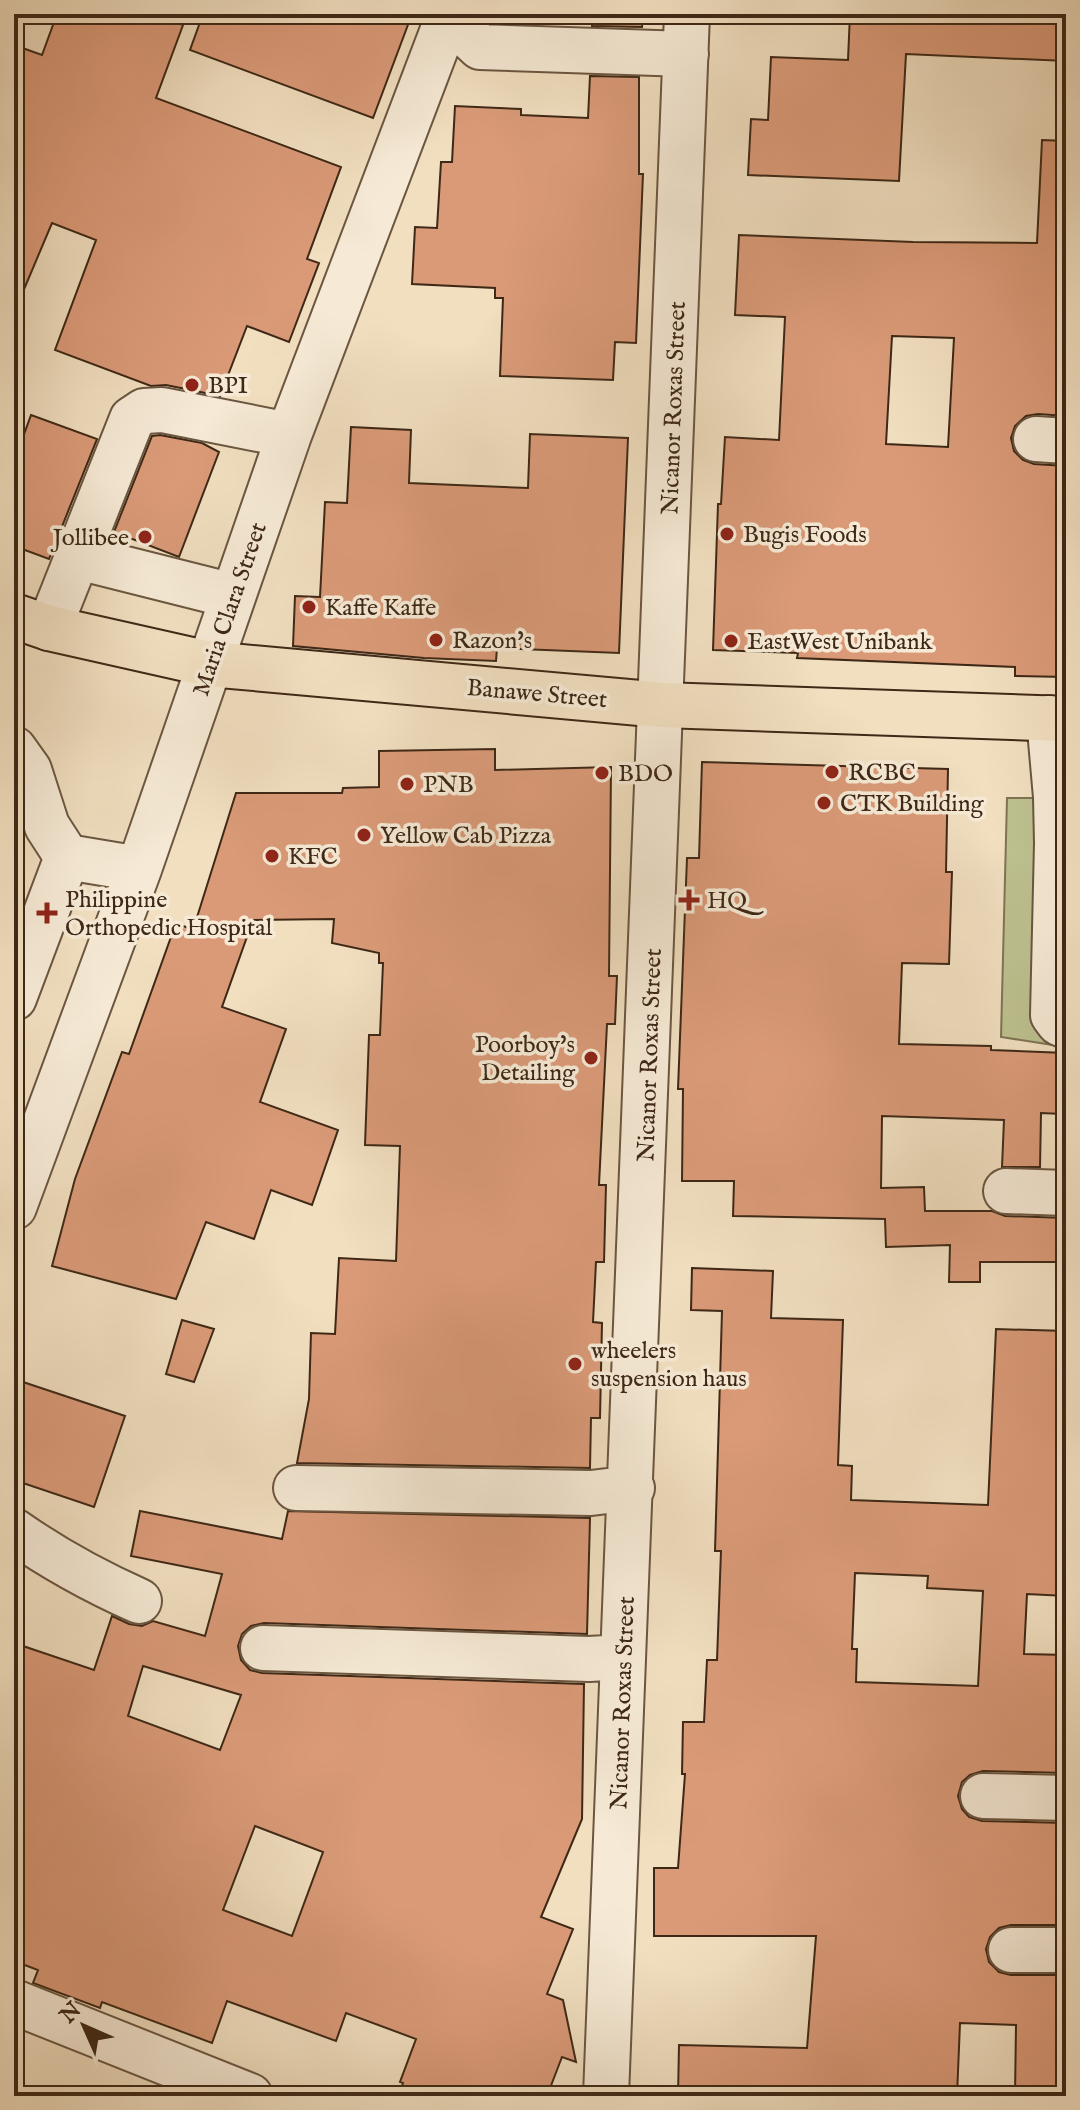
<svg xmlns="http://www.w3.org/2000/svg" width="1080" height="2110" viewBox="0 0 1080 2110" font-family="'IM FELL English',serif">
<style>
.green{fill:#bdc190;stroke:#7e7453;stroke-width:2}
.building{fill:#da9a78;stroke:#3e2816;stroke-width:2;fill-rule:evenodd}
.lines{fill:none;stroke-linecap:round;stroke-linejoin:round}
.minor-casing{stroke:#6b5640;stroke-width:48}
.major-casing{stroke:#3e2816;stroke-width:48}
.minor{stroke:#f6ead6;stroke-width:44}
.major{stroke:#f1dfc0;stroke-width:44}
.poi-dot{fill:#8f2418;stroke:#f6ead6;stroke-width:3}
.labels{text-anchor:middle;stroke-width:7;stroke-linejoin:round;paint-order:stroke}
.poi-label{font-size:24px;fill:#3e2816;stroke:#f6ead6;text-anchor:start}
.street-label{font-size:24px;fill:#3e2816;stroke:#f6ead6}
</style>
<rect width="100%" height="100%" fill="#f1dfc0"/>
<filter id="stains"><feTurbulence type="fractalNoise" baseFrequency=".0025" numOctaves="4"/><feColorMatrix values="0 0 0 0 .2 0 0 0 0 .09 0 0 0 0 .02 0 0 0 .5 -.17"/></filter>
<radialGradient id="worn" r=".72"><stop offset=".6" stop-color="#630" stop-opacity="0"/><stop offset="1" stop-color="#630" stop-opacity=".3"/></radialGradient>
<path class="green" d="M1007,798H1066V1047L1001,1037Z"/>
<path class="building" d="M57,14H154L183,25L156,98L341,167L307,259L319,263L289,342L247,326L220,396L166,385L151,386L55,350L96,240L52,223L14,313V45L42,55Z
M203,14H412L373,118L190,50Z
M593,14H643L642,27L592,26Z
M850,14H1066V61L906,54L899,181L748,175L751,119L768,120L771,57L848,60Z
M590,76L639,77V174H643L636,343L615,342L613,380L500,376L503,298H495V288L412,284L415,227L437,228L441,162H452L455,106L521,109V115L588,118Z
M1042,140L1066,141V416L1038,414L1026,416L1015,426L1011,438L1014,451L1023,460L1034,464L1066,466V677L1015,676V667L797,658L798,653L713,650L718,504H721L725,437L779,440L785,317L735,315L739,235L913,242L1037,243ZM892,336L954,338L948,447L886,444Z
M31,415L97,439L49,559L14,546V462Z
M351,427L411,430L409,483L528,488L530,434L628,438L619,653L497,648L496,661L424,658L293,646L295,596L320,597L325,502L347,503Z
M160,435L202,443L219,452L179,557L114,532L152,436Z
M495,749V770L611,767L609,976H617L615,1024H607L599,1185H606L604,1262H596L593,1322L602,1323L600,1418H591L590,1468L297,1463L309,1399L311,1333L335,1334L339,1258L396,1261L400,1146L365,1145L369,1035H380L383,963H379V953L332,943L334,919L253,920L222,1007L286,1029L260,1102L338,1130L312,1205L271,1190L254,1239L206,1222L176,1299L52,1266L75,1179L122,1052L129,1054L176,923L193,930L236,793H342L343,788L379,787V751Z
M702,762L948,769L946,872H952L949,964L902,963L899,1044L991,1046V1050L1066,1053L1063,1114L1041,1113L1040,1167H1002L1004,1120L882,1116L881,1188L924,1187L925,1211H992L1005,1216L1066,1218V1262H980V1282H949L950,1245L886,1247L885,1219L733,1216L734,1181H682L683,1089H678L687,858H699Z
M692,1268L773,1271L771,1318L843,1320L838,1465L852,1466L851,1500L988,1505L996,1329L1066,1331V1596L1027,1594L1024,1654L1066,1655V1773L983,1771L970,1775L962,1782L958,1796L962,1809L969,1817L982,1821L1066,1823V1925H1011L999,1928L990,1937L986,1949L989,1962L999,1972L1011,1975H1066V2096H1015L1016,2025L960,2023L957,2096H678L679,2045L807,2048L816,1936H654V1868H678L685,1774H682L683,1722H704L707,1660H717L721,1551H715L722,1311L691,1310ZM855,1573L928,1576L927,1588L983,1591L978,1686L856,1682L857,1649H852Z
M182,1320L214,1329L194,1382L166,1374Z
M14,1379L125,1416L94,1507L14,1480Z
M140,1511L282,1539L288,1511L590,1518L587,1634L264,1623L251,1626L242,1634L238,1646L241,1660L250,1670L262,1673L584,1684L582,1819L541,1917L573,1929L547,1994L563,2000L576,2062L562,2057L547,2096H398L403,2083L400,2082L416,2039L346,2013L336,2041L227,2001L212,2043L102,2002L100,2008L33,1983L38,1970L14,1961V1643L94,1670L112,1616L129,1624L142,1626L153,1621L205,1636L222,1574L131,1556ZM143,1666L241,1695L220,1750L128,1716ZM255,1826L323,1852L292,1936L223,1910Z"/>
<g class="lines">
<defs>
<path id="minor" d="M448,17L480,47L686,54
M1036,439L1066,441
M78,557L233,596
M49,628L132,419L144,411L162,410L289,435
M1049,718L1056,797L1057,843
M14,749L29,770L47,826L67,857L139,869
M1066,843H1057L1053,1015L1059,1023L1066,1026
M14,998L67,857
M1006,1191L1066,1193
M14,1207L139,869L289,435L449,14
M296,1488L591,1493L632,1488
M14,1531C54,1559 94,1581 139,1601
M263,1648L589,1659L623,1657
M983,1796L1066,1798
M1011,1950H1066
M14,2002L250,2096
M606,2096L687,14"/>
<path id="major" d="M14,616L49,628L209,664L662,705L1066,719"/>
</defs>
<use href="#minor" class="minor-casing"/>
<use href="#major" class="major-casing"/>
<use href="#minor" class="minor"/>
<use href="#major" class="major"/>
</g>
<g class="poi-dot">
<circle cx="192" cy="385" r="8"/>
<circle cx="727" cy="534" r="8"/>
<circle cx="145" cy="537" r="8"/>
<circle cx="309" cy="607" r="8"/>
<circle cx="436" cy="640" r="8"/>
<circle cx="731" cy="641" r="8"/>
<circle cx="832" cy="772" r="8"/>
<circle cx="602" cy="773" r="8"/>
<circle cx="407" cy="784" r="8"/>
<circle cx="824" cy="803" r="8"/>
<circle cx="364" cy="835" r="8"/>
<circle cx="272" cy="856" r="8"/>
<path d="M685 888h8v8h8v8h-8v8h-8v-8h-8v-8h8z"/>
<path d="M43 901h8v8h8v8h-8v8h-8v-8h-8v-8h8z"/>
<circle cx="591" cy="1058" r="8"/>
<circle cx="575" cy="1364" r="8"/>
</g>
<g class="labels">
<g class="poi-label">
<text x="208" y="393">BPI</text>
<text x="743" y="542">Bugis Foods</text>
<text x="129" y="545" text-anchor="end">Jollibee</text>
<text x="325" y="615">Kaffe Kaffe</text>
<text x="452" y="648">Razon's</text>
<text x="747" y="649">EastWest Unibank</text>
<text x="848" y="780">RCBC</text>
<text x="618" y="781">BDO</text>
<text x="423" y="792">PNB</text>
<text x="840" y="811">CTK Building</text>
<text x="380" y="843">Yellow Cab Pizza</text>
<text x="288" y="864">KFC</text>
<text x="65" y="907">Philippine<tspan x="65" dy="28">Orthopedic Hospital</tspan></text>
<text x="707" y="908">HQ</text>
<text x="575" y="1052" text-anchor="end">Poorboy's<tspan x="575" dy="28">Detailing</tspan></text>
<text x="591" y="1358">wheelers<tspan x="591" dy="28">suspension haus</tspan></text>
</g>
<g class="street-label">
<text transform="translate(673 408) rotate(-88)" y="8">Nicanor Roxas Street</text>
<text transform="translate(229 609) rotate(-71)" y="8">Maria Clara Street</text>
<text transform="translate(537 693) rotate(5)" y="8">Banawe Street</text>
<text transform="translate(649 1055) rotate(-88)" y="8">Nicanor Roxas Street</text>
<text transform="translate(622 1703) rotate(-88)" y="8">Nicanor Roxas Street</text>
</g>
</g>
<rect width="1080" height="2110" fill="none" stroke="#f1dfc0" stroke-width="48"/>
<rect x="16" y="16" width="1048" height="2078" fill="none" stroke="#3e2816" stroke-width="4"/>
<rect x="24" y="24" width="1032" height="2062" fill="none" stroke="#3e2816" stroke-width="2"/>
<g transform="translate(84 2026) rotate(315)" stroke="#f6ead6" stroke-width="6" paint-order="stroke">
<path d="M0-6L14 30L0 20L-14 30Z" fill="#3e2816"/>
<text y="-12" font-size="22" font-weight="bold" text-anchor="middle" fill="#3e2816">N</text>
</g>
<rect width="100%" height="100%" filter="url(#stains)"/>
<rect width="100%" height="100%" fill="url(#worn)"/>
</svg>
